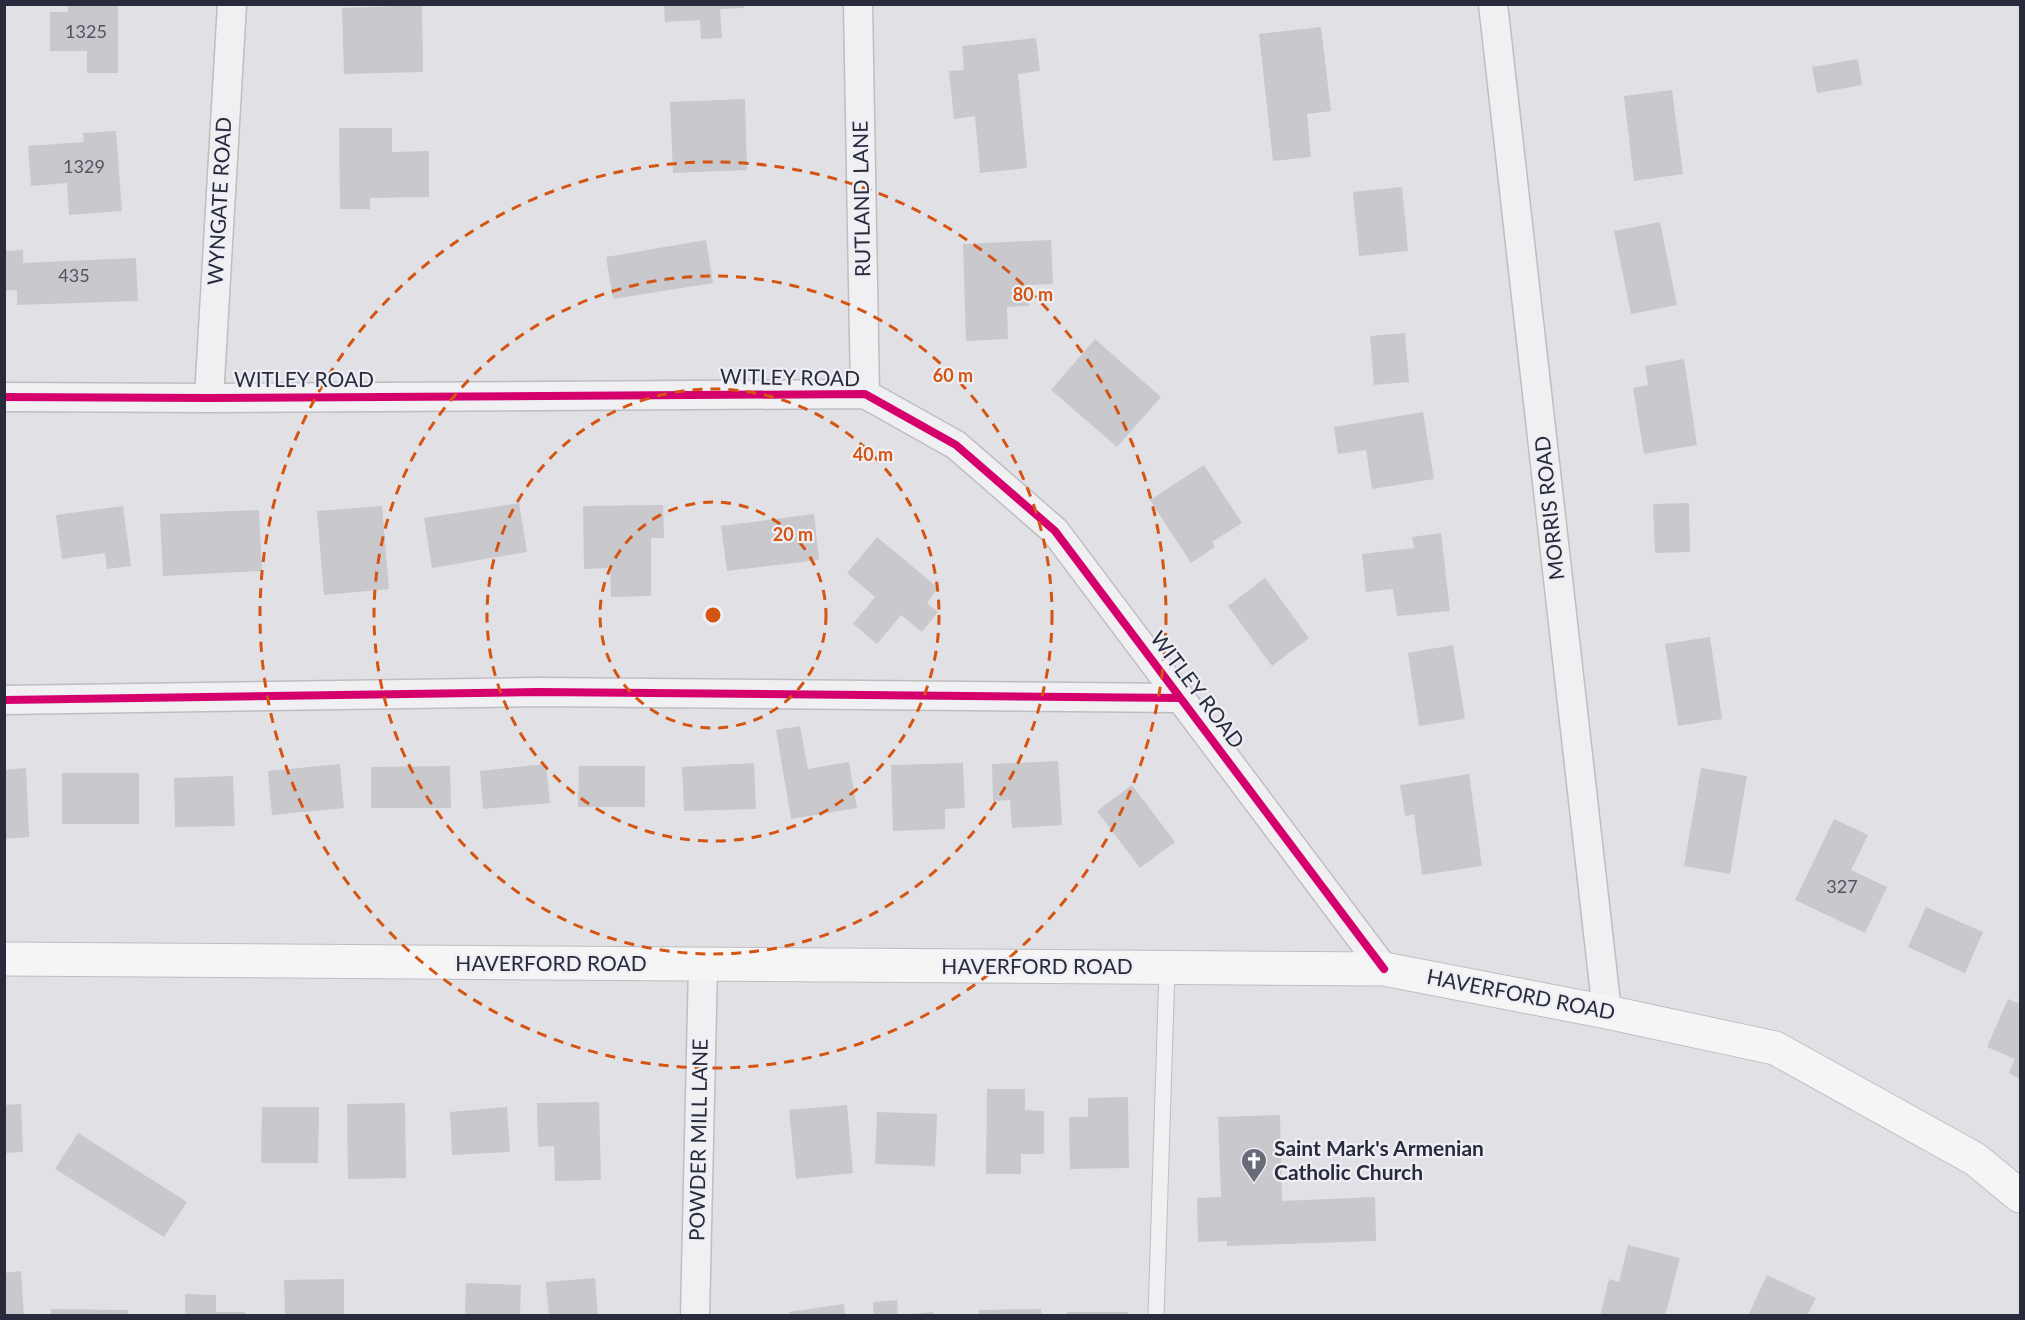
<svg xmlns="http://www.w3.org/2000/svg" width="2025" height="1320" viewBox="0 0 2025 1320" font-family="Lato,sans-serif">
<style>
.building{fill:#c8c8cd}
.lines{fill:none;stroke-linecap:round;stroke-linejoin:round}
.lane-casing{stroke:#bebec2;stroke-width:17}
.street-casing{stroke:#bebec2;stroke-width:31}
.primary-casing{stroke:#bdbec3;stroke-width:35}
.lane{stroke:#f0f0f2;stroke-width:15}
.street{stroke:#f0f0f2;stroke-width:28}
.primary{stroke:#f5f5f6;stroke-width:33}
.cycleway-casing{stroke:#eeeff5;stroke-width:11}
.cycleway{stroke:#d6006c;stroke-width:8}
.ring{fill:none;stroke:#d55411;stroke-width:3;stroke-dasharray:10 8}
.labels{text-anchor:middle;stroke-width:4.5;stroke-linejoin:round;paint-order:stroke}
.number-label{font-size:18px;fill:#525462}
.street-label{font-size:21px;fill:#292b3d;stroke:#eeeff5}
.poi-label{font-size:21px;font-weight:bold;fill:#292b3d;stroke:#eeeff5;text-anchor:start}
.centre{fill:#d55411;stroke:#eeeff5;stroke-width:3}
.ring-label{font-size:18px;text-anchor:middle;font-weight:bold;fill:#d55411;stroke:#eeeff5;stroke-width:4.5;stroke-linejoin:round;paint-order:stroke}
</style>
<rect width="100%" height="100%" fill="#e1e1e5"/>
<path class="building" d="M68,4H118V73H87V51H50V12H68Z
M422,5L423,72L344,74L342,8Z
M664,5H744V8L720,9L722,38L701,39L700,20L665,22Z
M1321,27L1331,111L1307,114L1311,157L1273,161L1259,34Z
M1036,38L1040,71L1018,74L1027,168L980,173L975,116L954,119L949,71L964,70L962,46Z
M1858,59L1862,85L1817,93L1812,67Z
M1672,90L1683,174L1634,181L1624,96Z
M745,99L747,170L673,173L670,102Z
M339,128H392V152L429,151V197L370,198V209H340Z
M116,131L122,211L69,215L67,183L31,186L28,146L84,142L83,133Z
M1402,187L1408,251L1359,256L1353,192Z
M1660,222L1677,305L1631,314L1614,231Z
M706,240L713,283L613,299L606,257Z
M1051,240L1053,284L1029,285V306L1007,307L1008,339L966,341L963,244Z
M23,250V263L136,258L138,301L17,305V290L4,291V251Z
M1405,333L1409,382L1374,385L1370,336Z
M1095,339L1161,397L1117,447L1051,390Z
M1684,359L1697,445L1644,454L1633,388L1648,385L1645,366Z
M1423,412L1434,479L1372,489L1366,450L1338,454L1334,427Z
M1204,465L1242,523L1212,542L1215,547L1191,563L1150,500Z
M519,503L527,552L432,568L424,518Z
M1689,503L1690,552L1655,553L1653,504Z
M663,505L664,538H651V596L611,597L610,568L584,569L583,506Z
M123,506L131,566L107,569L105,553L62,559L56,515Z
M382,506L389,589L324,595L317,511Z
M259,510L262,571L163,576L160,514Z
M814,514L819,560L727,571L721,526Z
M1441,533L1450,611L1397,616L1393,589L1366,592L1362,554L1414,548L1412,537Z
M877,537L938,588L927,603L938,612L922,632L901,615L877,644L853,624L875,597L847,573Z
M1265,578L1309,638L1272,666L1228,606Z
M1710,637L1722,719L1678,726L1665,644Z
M1453,645L1465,719L1419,726L1408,653Z
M800,726L808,769L849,762L857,808L791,819L776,730Z
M1058,761L1062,825L1012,828L1010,800L993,801L992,764Z
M754,763L756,809L684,811L682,767Z
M963,763L965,808L945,809V829L893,831L891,765Z
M340,764L344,808L272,815L268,771Z
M546,764L550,803L483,809L480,771Z
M450,766L451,808H371V767Z
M579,766H645V807H578Z
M26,768L29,837L4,839V770Z
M1701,768L1747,776L1730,874L1684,866Z
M62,773H139V824H62Z
M1469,774L1482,866L1422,875L1414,814L1405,816L1400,785Z
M233,776L235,826L175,827L174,778Z
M1132,785L1175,842L1140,868L1097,811Z
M1834,819L1868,835L1851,870L1887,887L1865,933L1795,900Z
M1926,907L1983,932L1965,973L1908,947Z
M2008,999L2020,1004V1079L2009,1073L2015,1059L1987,1047Z
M987,1089H1025V1110L1044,1111V1154H1021V1174H986Z
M1128,1097L1129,1168L1070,1169L1069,1117H1088V1098Z
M599,1102L601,1180L555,1181L554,1146L538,1147L537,1103Z
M405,1103L406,1178L348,1179L347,1104Z
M21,1104L23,1152L4,1153V1105Z
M847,1105L853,1173L796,1179L789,1110Z
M262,1107H319L318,1163H261Z
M507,1107L510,1152L452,1155L450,1112Z
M877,1112L937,1114L935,1166L875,1164Z
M1280,1115L1282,1201L1375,1197L1376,1241L1227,1246V1241L1198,1242L1197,1198L1221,1197L1218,1117Z
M78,1133L187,1202L164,1237L55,1169Z
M1628,1245L1680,1258L1665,1316H1600L1609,1279L1619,1282Z
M21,1271L24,1316H4V1273Z
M1767,1275L1816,1298L1807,1316H1748Z
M595,1278L598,1316H549L546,1282Z
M344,1279V1316H285L284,1280Z
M466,1283L521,1285L520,1316H465Z
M185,1294L216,1295V1312H245V1316H185Z
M897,1300L898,1316H874L873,1302Z
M844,1304L845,1316H789V1312Z
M51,1309L128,1310V1316H51Z
M1041,1309V1316H979V1310Z
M933,1312V1316H911V1314Z
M1067,1312H1128V1316H1067Z"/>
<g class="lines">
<defs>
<path id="lane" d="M1156,1316L1167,968"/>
<path id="street" d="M858,4L865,394
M1493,4L1607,1012
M4,397L209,398L865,394L956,445L1055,531L1384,969
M209,398L232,4
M4,700L538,692L1180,698
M695,1316L703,965"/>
<path id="primary" d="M4,959L1384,969L1607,1012L1775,1048L1975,1159L2020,1196"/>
</defs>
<use href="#lane" class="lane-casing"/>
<use href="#street" class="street-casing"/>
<use href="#primary" class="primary-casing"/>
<use href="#lane" class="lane"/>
<use href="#street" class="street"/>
<use href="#primary" class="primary"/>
<defs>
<path id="cycleway" d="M4,397L209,398L865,394L956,445L1055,531L1384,969
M4,700L538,692L1180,698"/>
</defs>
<use href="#cycleway" class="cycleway-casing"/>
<use href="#cycleway" class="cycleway"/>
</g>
<g class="ring">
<circle cx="713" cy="615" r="113"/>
<circle cx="713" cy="615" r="226"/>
<circle cx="713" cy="615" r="339"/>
<circle cx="713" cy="615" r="453"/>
</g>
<defs>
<symbol id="church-pin" viewBox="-11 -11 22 30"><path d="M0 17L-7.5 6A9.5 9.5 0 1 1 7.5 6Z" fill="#696b78" stroke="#eeeff5"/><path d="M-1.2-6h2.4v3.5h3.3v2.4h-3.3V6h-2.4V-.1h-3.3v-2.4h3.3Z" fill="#fff"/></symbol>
</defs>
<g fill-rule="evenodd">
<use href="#church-pin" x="1239" y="1146" width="30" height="40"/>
</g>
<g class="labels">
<g class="number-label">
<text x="86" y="38">1325</text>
<text x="84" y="173">1329</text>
<text x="74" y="282">435</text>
<text x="1842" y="893">327</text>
</g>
<g class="street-label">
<text transform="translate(862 199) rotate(-91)" y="7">RUTLAND LANE</text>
<text transform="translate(220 201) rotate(-87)" y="7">WYNGATE ROAD</text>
<text transform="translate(790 378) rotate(1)" y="7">WITLEY ROAD</text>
<text x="304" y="387">WITLEY ROAD</text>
<text transform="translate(1550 508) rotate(-96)" y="7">MORRIS ROAD</text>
<text transform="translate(1197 690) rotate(53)" y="7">WITLEY ROAD</text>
<text x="551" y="971">HAVERFORD ROAD</text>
<text x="1037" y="974">HAVERFORD ROAD</text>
<text transform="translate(1521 995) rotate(11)" y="7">HAVERFORD ROAD</text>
<text transform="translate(699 1140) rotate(-89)" y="7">POWDER MILL LANE</text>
</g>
<g class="poi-label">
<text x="1274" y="1156">Saint Mark's Armenian<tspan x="1274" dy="24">Catholic Church</tspan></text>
</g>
</g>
<circle cx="713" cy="615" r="9" class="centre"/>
<g class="ring-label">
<text x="1033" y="301">80 m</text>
<text x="953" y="382">60 m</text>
<text x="873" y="461">40 m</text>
<text x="793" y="541">20 m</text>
</g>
<rect width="2025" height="1320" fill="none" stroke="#292b3d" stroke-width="12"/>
</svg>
